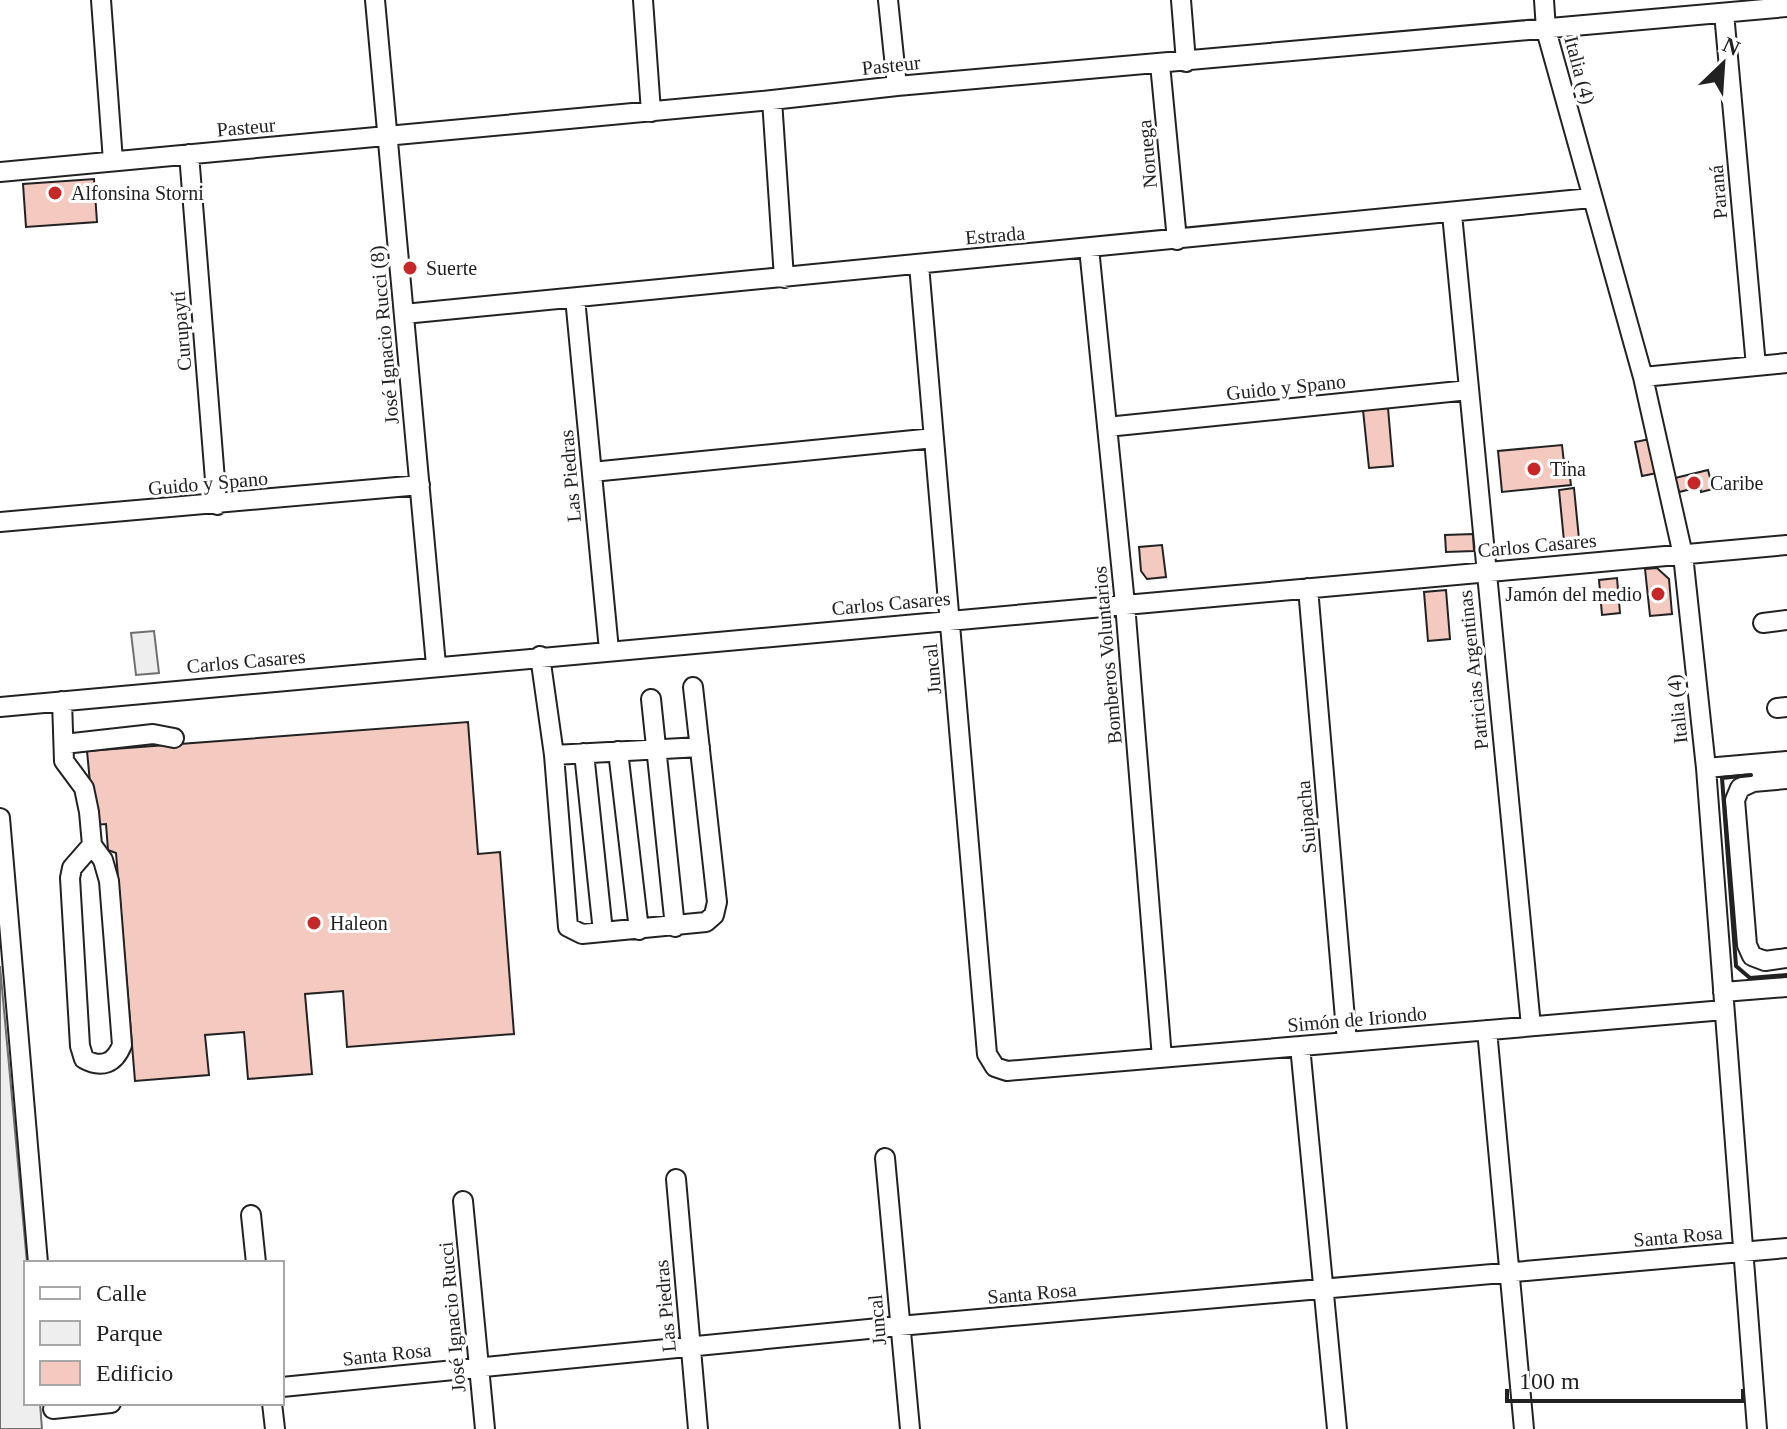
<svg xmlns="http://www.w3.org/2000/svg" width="1787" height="1429" viewBox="0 0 1787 1429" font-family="Georgia,serif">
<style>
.green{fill:#eee;stroke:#6f6f6f;stroke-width:2}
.building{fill:#f3c9c0;stroke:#222;stroke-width:2}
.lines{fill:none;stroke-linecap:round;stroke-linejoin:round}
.minor-casing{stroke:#222;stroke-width:22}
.minor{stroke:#fff;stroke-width:18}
.wall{stroke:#222;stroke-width:4}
.poi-dot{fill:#c62828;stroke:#fff;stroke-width:3}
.labels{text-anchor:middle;stroke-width:6;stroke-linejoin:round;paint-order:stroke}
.street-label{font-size:20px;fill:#222;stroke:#fff}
.poi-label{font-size:20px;fill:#222;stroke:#fff;text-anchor:start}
</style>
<rect width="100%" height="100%" fill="#fff"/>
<path class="green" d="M154,631L159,673L136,675L131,633Z
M0,966L27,1263L26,1403H40L42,1429H0Z"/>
<path class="building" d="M94,179L97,222L26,227L23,184Z
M1388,408L1393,466L1369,468L1363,410Z
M1650,439L1657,473L1642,476L1635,442Z
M1562,445L1564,463L1568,462L1571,485L1502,492L1498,451Z
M1708,470L1713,489L1701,492L1700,487L1679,492L1675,478Z
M1574,488L1579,539L1564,541L1559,490Z
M1473,534L1474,551L1446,552L1445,535Z
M1162,545L1166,577L1147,579L1141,571L1139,547Z
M1657,568L1669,579L1672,614L1650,616L1645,569Z
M1617,578L1620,613L1602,615L1599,580Z
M1446,590L1450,639L1428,641L1424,592Z
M468,722L478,854L500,852L514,1034L347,1047L343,991L305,994L312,1074L248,1079L244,1032L205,1035L209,1075L135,1081L116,853L108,850L106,824L94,825L87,751Z"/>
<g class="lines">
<defs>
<path id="minor" d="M101,0L113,161
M375,0L436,665
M643,0L651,112
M888,0L897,86
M1181,0L1186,62
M1544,0L1546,30L1643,377L1683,555L1706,768L1757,1429
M1724,13L1756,366
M1160,64L1177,240
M772,100L784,278
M189,154L217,505
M0,172L772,100L897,86L1787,7
M1452,214L1531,1026
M1089,248L1125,604L1162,1058
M919,265L987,1054L995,1067L1007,1071L1724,1010
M575,298L609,650
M404,314L1591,198
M1643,377L1787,363
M1107,427L1469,390
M592,472L934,438
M0,522L420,485
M1308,588L1347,1042
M1763,623L1787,620
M540,656L554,755L568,927L582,934L706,922L714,915L717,902L693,687
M651,699L675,927
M62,701L64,761L84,788L89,812L92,845L103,860L109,881L122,1045C115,1063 102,1069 84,1059L80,1046L70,878L72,868L92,845
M0,707L1787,545
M1777,708L1787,707
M64,744L153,734L174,738
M618,751L639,930
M584,753L603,932
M554,755L700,747
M1706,768L1787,761
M1787,779L1753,782L1740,788L1735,800L1747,945L1752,956L1765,961L1787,958
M0,818L38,1263
M1723,992L1787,987
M1487,1030L1524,1429
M1300,1046L1337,1429
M885,1158L910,1429
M676,1179L698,1429
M463,1201L485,1429
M251,1215L256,1263
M282,1387L899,1326L1787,1248
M272,1403L275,1429
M53,1409L111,1403"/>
</defs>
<use href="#minor" class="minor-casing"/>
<use href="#minor" class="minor"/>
<path class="wall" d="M1751,775L1722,778L1736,966L1750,978L1787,975"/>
</g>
<g class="poi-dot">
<circle cx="55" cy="193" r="8"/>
<circle cx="410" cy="268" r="8"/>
<circle cx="1534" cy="469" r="8"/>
<circle cx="1694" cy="483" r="8"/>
<circle cx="1658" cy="594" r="8"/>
<circle cx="314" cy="923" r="8"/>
</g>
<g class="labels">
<g class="street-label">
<text transform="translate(891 65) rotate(-6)" y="7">Pasteur</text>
<text transform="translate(1580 70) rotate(75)" y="7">Italia (4)</text>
<text transform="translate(246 127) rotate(-5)" y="7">Pasteur</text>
<text transform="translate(1147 154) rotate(-95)" y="7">Noruega</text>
<text transform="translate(1718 192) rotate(-95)" y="7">Paraná</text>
<text transform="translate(995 235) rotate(-5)" y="7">Estrada</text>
<text transform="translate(181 331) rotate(-95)" y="7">Curupaytí</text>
<text transform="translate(384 335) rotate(-95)" y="7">José Ignacio Rucci (8)</text>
<text transform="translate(1286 387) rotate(-6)" y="7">Guido y Spano</text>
<text transform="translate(570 476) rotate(-95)" y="7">Las Piedras</text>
<text transform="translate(208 483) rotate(-5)" y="7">Guido y Spano</text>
<text transform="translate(1537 545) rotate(-5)" y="7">Carlos Casares</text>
<text transform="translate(891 603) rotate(-5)" y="7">Carlos Casares</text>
<text transform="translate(1107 655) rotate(-95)" y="7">Bomberos Voluntarios</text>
<text transform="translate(246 661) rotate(-5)" y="7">Carlos Casares</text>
<text transform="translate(932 669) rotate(-95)" y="7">Juncal</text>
<text transform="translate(1473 670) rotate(-96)" y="7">Patricias Argentinas</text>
<text transform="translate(1677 709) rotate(-96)" y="7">Italia (4)</text>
<text transform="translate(1306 817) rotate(-95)" y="7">Suipacha</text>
<text transform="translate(1357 1019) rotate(-5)" y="7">Simón de Iriondo</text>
<text transform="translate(1678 1236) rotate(-5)" y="7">Santa Rosa</text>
<text transform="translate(1032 1293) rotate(-5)" y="7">Santa Rosa</text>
<text transform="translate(665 1306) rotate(-95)" y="7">Las Piedras</text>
<text transform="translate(452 1317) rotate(-95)" y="7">José Ignacio Rucci</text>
<text transform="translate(877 1320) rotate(-95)" y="7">Juncal</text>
<text transform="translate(387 1354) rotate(-6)" y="7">Santa Rosa</text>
</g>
<g class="poi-label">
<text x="71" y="200">Alfonsina Storni</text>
<text x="426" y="275">Suerte</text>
<text x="1550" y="476">Tina</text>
<text x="1710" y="490">Caribe</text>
<text x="1642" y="601" text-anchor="end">Jamón del medio</text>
<text x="330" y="930">Haleon</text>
</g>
</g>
<rect x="24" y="1261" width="260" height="144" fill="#ffffff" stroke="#a7a7a7" stroke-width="2"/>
<rect x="40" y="1287" width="40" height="12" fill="#ffffff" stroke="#a7a7a7" stroke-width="2"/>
<text x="96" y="1301" font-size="24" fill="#222222">Calle</text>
<rect x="40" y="1321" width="40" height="24" fill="#eeeeee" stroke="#a7a7a7" stroke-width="2"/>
<text x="96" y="1341" font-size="24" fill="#222222">Parque</text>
<rect x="40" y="1361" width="40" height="24" fill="#f3c9c0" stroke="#a7a7a7" stroke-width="2"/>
<text x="96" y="1381" font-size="24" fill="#222222">Edificio</text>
<g transform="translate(1723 64) rotate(25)" stroke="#ffffff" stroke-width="6" paint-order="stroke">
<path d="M0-6L14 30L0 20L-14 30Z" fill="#222222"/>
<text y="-12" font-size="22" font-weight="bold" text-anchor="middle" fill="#222222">N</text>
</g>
<path d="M1507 1389v12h236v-12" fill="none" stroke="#222222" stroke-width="4"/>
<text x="1519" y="1389" font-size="24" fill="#222222" stroke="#ffffff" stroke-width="6" paint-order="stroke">100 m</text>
</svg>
